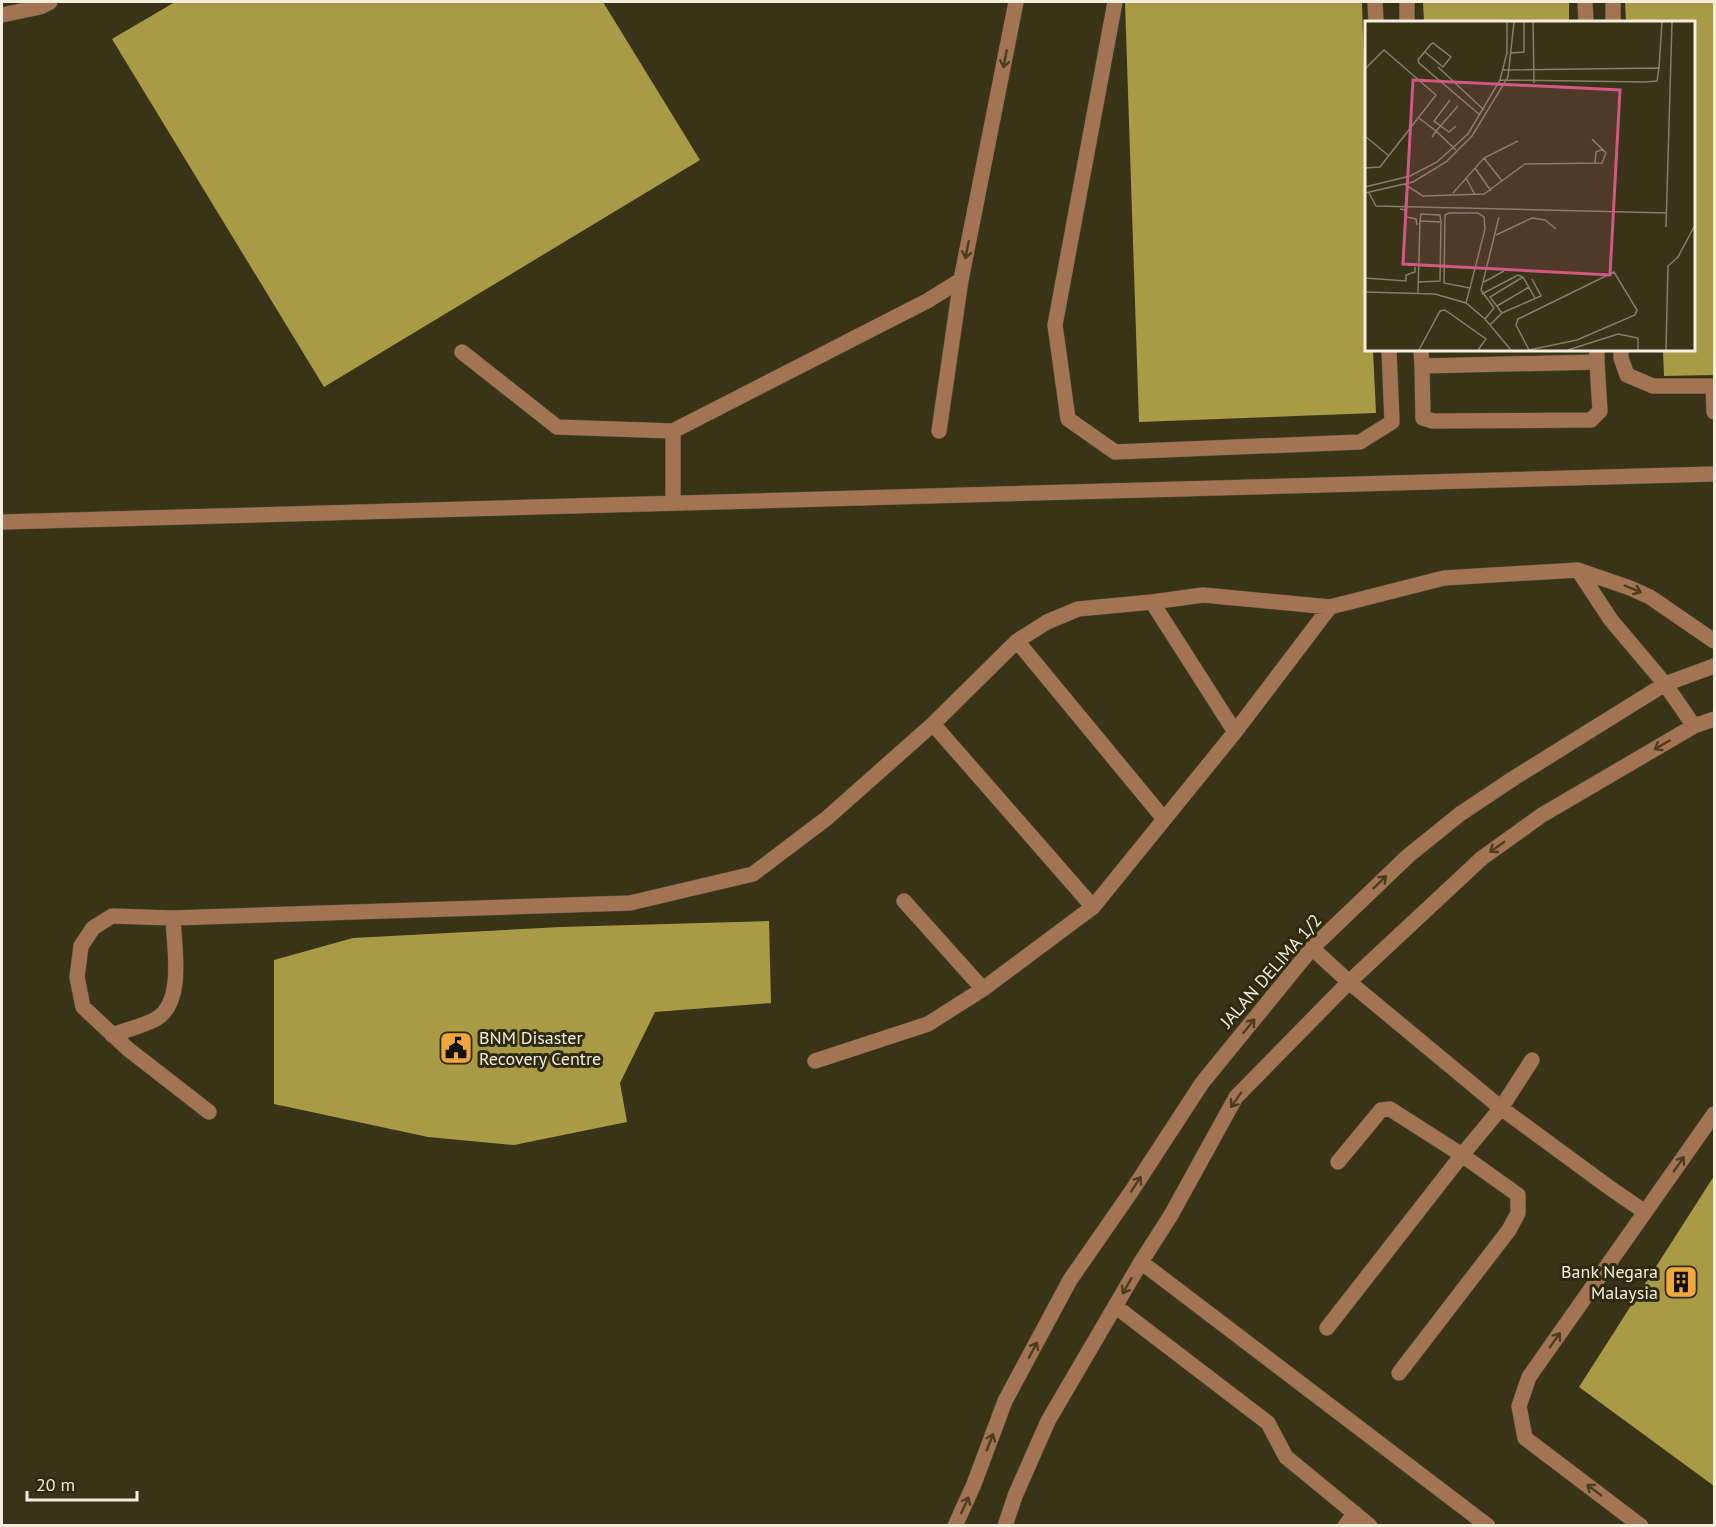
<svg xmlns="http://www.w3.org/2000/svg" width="1716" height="1527" viewBox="0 0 1716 1527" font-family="'PT Sans',sans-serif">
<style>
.building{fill:#a99a46}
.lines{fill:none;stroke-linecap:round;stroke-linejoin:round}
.minor-casing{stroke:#575238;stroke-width:16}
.minor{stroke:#a37454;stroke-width:15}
.oneway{stroke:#4c3c20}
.labels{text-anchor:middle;stroke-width:6;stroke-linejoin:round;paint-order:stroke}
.street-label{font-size:18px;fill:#f2efdf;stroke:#2f2a0e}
.poi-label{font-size:18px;fill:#f2efdf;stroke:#2f2a0e;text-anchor:start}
.inset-road{fill:none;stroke:#837f68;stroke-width:1.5}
.view{fill:#d05883;fill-opacity:0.15;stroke:#d05883;stroke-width:3}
.inset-edge{fill:none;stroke:#f2efdf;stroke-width:3}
</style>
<rect width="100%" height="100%" fill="#393418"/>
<path class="building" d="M175,2H603L700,160L324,387L112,39Z
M1125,2H1362L1366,144V350H1373L1376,413L1139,422Z
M1423,2H1569V22H1424Z
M1625,2H1714V375L1664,376L1663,350H1694V22H1626Z
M769,921L771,1003L655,1012L620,1083L627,1122L514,1145L428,1137L274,1104V960L353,938L560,927Z
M1714,1176V1486L1579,1387Z"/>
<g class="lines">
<defs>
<path id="minor" d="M1115,2L1055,325L1068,419L1115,452L1360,442L1392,422L1389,350
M1375,2L1376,22
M1407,2V22
M1585,2L1586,22
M1613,2V22
M2,15L40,7L50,2
M1421,350L1422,366L1597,362V350
M1621,350V358L1627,375L1653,386H1713L1714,412
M462,352L557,427L673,431L927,301L961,280
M1422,366L1423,418L1433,421L1591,420L1600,411L1597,362
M939,431L961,280L1016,2
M673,503V431
M2,522L1714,474
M1578,570L1611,620L1665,684L1694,726
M1152,602L1235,732
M1017,641L1164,819
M933,724L1093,907
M904,901L983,989
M1312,948L1349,982L1501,1108L1532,1060
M112,1035C126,1030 143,1026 156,1019C185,1002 174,947 173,918
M815,1061L928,1024L983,989L1093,907L1235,732L1330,607
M209,1112L128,1049L83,1007L77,977L81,946L93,928L112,916L173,918L630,903L753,874L827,818L933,724L1017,641L1047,622L1078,609L1152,602L1203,595L1330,607L1444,578L1578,570L1630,588L1650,597L1714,641
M1338,1162L1381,1110L1390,1109L1462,1155L1518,1195V1213L1509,1230L1399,1373
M1141,1262L1488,1526
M1115,1306L1268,1423L1286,1457L1370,1526
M1327,1328L1462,1155L1501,1108L1610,1188L1645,1212
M955,1526L974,1484L1005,1401L1070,1280L1131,1192L1202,1083L1312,948L1408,856L1460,814L1514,778L1665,684L1714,666
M1005,1526L1015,1496L1048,1421L1141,1262L1171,1215L1236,1097L1349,982L1482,858L1542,815L1694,726L1714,719
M1345,1526L1355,1513
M1641,1526L1525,1438L1519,1406L1529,1377L1714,1114"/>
</defs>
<use href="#minor" class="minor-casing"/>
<use href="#minor" class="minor"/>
</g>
<defs><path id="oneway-shaft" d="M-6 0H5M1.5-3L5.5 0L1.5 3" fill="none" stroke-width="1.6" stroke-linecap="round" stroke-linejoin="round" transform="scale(1.5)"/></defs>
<g class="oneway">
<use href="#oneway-shaft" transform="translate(1005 59) rotate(101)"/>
<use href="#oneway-shaft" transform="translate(967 250) rotate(101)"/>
<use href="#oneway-shaft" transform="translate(1633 589) rotate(23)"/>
<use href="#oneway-shaft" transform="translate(1662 745) rotate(150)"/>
<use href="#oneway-shaft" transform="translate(1497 847) rotate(144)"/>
<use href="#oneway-shaft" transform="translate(1380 882) rotate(-44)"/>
<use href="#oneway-shaft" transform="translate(1249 1026) rotate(-51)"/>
<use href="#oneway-shaft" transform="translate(1236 1100) rotate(125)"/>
<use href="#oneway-shaft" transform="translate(1679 1164) rotate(-55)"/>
<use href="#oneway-shaft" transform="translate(1136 1184) rotate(-57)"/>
<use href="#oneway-shaft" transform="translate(1127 1286) rotate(120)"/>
<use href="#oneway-shaft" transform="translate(1555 1340) rotate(-55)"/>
<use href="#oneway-shaft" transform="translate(1033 1350) rotate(-62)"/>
<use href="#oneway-shaft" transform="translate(990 1442) rotate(-69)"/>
<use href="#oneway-shaft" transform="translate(1594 1490) rotate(-143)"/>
<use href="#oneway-shaft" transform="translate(965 1505) rotate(-65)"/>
</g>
<defs>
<symbol id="civic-square" viewBox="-11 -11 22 22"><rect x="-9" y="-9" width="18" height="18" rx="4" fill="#efa73e" stroke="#2f2a0e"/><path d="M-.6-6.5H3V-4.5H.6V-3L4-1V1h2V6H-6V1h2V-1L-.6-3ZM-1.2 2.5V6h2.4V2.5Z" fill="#111"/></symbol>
<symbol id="building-square" viewBox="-11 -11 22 22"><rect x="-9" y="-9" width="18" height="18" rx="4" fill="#efa73e" stroke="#2f2a0e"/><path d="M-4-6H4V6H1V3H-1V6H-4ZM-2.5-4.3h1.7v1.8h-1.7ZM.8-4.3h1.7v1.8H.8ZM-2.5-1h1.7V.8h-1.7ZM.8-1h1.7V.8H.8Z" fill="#111"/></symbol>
</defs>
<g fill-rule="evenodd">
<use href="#civic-square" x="437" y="1029" width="38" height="38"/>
<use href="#building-square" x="1662" y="1263" width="38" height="38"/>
</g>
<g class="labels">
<g class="street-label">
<text transform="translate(1271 971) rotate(-49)" y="6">JALAN DELIMA 1/2</text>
</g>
<g class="poi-label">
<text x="479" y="1044">BNM Disaster<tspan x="479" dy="21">Recovery Centre</tspan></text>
<text x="1658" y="1278" text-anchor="end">Bank Negara<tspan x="1658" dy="21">Malaysia</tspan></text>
</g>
</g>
<g transform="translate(1365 21)">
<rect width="330" height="330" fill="#393418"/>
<path class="inset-road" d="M168,1L169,62M60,31L78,46L86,36L68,22L66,23L53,39L54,42L115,94M146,32L159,31V1M73,46L119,89M294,47L297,1M0,48L19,29L71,74L15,146L0,147M135,59L279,61L292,60L294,47L138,49M85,79L69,100L84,111L91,105M54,97L71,110L93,85M0,115L24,135M67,116L71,110L91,129M119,137L137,160M230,142L231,131L238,128M110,147L126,170M101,157L110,174M39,163L58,175L119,173L160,143L237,142L241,132L227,118M0,166L45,155L72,141L103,113L135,59L142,32V1M0,172L48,161L81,141L107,115L143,56L149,1M4,172L11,185L302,192M88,172L119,137L153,120M35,188L41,189V196L51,198L52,204M55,200L56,193L75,194L76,201M301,206L307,1M131,214L167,197L180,199L191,208M249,251L272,289L270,294L212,319L164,329L151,304L153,298ZM0,257L41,260V254L50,251V246M119,261L139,250M0,271L70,273L101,282L120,298L146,329M53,272L55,200L76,201L75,260L53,261M117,273L153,254L158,256L170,277M101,282L105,267L120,208L119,196L113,192H84L80,194L79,262L105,267M132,285L164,266M137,292L125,276L158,256M120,298L129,287L116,269L134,196M125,304L137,292L176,275L167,258M54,329L75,290L80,289L121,318L113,329M203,329L253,313L273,317V329M301,329L303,245L313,236L330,204"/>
<path class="view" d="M48,59L255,69L245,254L38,243Z"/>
<rect width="330" height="330" class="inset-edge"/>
</g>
<rect width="1716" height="1527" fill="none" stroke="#f2efdf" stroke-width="6"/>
<path d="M27 1491v9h110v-9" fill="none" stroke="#f2efdf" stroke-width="3"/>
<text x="36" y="1491" font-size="18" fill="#f2efdf" stroke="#2f2a0e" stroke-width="4.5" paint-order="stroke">20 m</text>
</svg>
